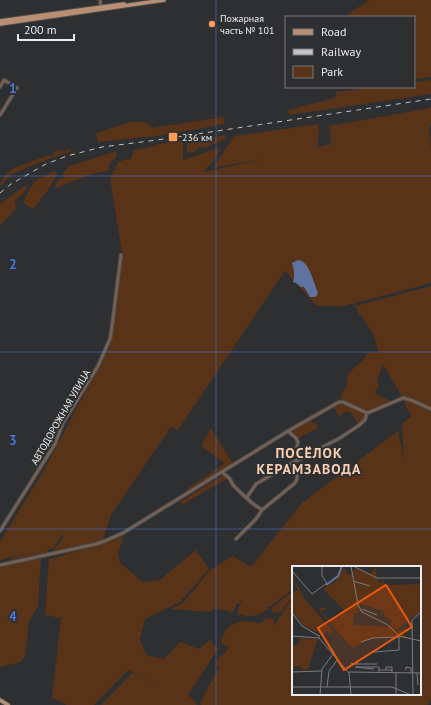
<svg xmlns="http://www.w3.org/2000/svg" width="431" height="705" viewBox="0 0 431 705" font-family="'PT Sans',sans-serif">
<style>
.green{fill:#593318}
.water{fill:#5e73a0}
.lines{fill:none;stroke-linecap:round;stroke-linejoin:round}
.minor-casing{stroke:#4c4d4f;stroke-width:4.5}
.major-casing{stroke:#4c4d4f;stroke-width:5.5}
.minor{stroke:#756053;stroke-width:2.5}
.major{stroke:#b98f74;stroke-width:3.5}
.rail{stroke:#c0c1c2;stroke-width:1;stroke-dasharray:5 5;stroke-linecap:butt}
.grid{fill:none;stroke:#5076dd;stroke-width:1;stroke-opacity:0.55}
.poi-dot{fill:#fd9c56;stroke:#2e2f31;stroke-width:1.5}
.labels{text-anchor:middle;stroke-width:4;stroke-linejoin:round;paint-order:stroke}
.poi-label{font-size:10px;fill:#ebeced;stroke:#2e2f31;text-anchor:start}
.street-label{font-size:10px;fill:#ebeced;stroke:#2e2f31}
.district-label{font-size:14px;font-weight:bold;letter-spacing:1px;fill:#f8ceb3;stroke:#2e2f31}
.inset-river{fill:none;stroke:#5e73a0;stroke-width:2}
.inset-road{fill:none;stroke:#7a7b7c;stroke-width:1}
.view{fill:#e8590c;fill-opacity:0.15;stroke:#e8590c;stroke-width:2}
.inset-edge{fill:none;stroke:#ebeced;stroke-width:2}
.grid-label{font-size:13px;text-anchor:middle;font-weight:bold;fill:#5076dd;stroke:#2e2f31;stroke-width:4;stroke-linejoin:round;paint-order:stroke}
</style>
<rect width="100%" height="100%" fill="#2e2f31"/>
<path class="green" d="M369,0H431V77L414,79V17H348L347,15Z
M431,80V94L289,115L288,110L335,98L336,92L375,87H414V82Z
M431,108V125H429L431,150V283L344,306H317L285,271L178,430L171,427L111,515L104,536L105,539L97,542L53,551L63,538L61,533L60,538L54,548L47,550L48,552L10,560L11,558L32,553L7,558L2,560L0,559V542L44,470L110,346L122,252L110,179L113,171L117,169H115C116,160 124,160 131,159L134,150L155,146L158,144L183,140V160L218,148L220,151L212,163L206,168L205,172L261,159L213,168L234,136L319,124L318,147L336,143L330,144L331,136L329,126Z
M223,117L225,124L156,136L98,142L96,133L131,122H146L152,128Z
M225,135L226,139L205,148L198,147L195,152L187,153V141L207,139Z
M69,148L72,151L35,164L10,175L3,184L0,186V183L3,180L2,179L12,169L48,155L50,156L54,155L53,152L63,150L64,151L67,150Z
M117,151L116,158L111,161L108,171L91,174L53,189L59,179L64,178L63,173C67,169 70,163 76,164Z
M54,171L57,174L48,190L33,209L23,203L28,192L35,181Z
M26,185L27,187L23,194L14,202L16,206L15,210L0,225V204Z
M431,286V699L428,705H202L200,704L210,684L219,667L216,664L218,658L224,654L229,647L221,644L222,637L225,631L230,626L242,621L261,623L266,618L274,619V626L293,596V694H420V567H293V589L270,607H267L269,609C258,616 250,618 238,614C237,609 240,605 242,601V600L239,604H236V607L232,612L219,609L215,610L213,608L211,612L171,609L183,603L210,570L233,556L251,567L302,503L398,431L404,461L402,424L411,416L400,393L383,364L377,382L379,384L378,388L375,392C378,397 385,397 390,401L368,411L345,402L341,398L342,393L346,387L348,375L353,369L361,362L369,352L379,353L374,336L361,315H359L356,306Z
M340,404L349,406L365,413L364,419L358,423L350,412H344L339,417L334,407Z
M309,420L318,425L316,429L299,438L292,430Z
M211,428L233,464L188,491L187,489L225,463L201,446Z
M223,475L228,478L182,505L180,502Z
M124,536L118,553L120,563L143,582L160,580L196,550L209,569L180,602L145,619L140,639L146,655L164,659L180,642L199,649L210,640L218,649L188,695L193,699L197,705H101L132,673L159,687L128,670L94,705H67L52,698L61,618L45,615L49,559L112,541Z
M41,558L38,606L29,621L25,655L21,662L0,667V568L5,565Z
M293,591V595L281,612L273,613L271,610L274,606Z"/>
<path class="water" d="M298,260C310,261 313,283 318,292L317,295L315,297H310L304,287H301L296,283L293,282C295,275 294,270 292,263Z"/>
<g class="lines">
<defs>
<path id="minor" d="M100,0L101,7
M0,87L4,80L17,88L0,115
M288,431L296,438L298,442L297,447L301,459
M222,472L230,479L233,485L239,491L252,503L262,510
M247,497L256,484L292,463L340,438L358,426L365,420L367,413
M0,531L55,444L63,423L98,366L110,339L111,334L121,255
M236,539L256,519L262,510L295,483C300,476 295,470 292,463
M0,565L5,564L96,544L105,541L123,533L288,431L339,402H343L367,413L370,412L403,398L411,400L431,409"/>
<path id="major" d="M0,21L124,4
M0,24L164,0
M0,700L8,705"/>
</defs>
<use href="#minor" class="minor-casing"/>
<use href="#major" class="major-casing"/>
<use href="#minor" class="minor"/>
<use href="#major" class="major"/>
<path class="rail" d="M0,193L11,184L46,164L67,156L102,147L157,140L431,99"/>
</g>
<path class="grid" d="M216,0V705M0,176H431M0,352H431M0,529H431"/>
<g class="poi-dot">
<circle cx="212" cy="24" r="4"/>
<rect x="168" y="132" width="10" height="10" rx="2"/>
</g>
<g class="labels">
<g class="poi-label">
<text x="220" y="22">Пожарная<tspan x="220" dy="12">часть № 101</tspan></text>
<text x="182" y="141">236 км</text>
</g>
<g class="street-label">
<text transform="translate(60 417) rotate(-60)" y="4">АВТОДОРОЖНАЯ УЛИЦА</text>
</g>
<g class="district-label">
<text x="309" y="458">ПОСЁЛОК<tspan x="309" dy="16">КЕРАМЗАВОДА</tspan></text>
</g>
</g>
<g transform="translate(292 566)">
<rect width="129" height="129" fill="#2e2f31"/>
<path d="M83,0L86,16L90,17L91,12L93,19L129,18V45L103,65L119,62L111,69L115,70L112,73L106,71L79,72L60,82L26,43L33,41L35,44H28L38,54L52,44L31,23L43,15L49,5L54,8L50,5L53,2L55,8L58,9L65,2L79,8ZM69,38L92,45L93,51L100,54L97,61L61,59L62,47L72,45L64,44ZM0,12L15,34L6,26L45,69L41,65L37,68L35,64L32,69L12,60L3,49L0,45V27L6,24ZM7,72L26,73L16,103L10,104L8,100L0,101V81L8,77Z" fill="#593318" fill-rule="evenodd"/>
<path class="inset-river" d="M34,19L46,10L50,0"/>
<path class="inset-road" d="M59,0L66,39L70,46L96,59L107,70L129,75M61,0L85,12H129M0,5L20,28L35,17L30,10V0M61,15L78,20M70,43L85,49M0,47L10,60L27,70M27,69V72L57,107L59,129M0,70L27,72M69,76L81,72L107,71M82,86L107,84V70M66,97L59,98H85M63,101L82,103M64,101H87V106M87,104H100M94,104V101H100V106M114,104V101L119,102V106M0,106L29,105M57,106L129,107M125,107L126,119M0,121H100L119,129M35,121L37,105L46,93M28,129L30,103L41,88M104,129V107M121,129L120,54L129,46"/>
<path class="view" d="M94,19L120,61L52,104L26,62Z"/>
<rect width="129" height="129" class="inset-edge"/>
</g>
<g class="grid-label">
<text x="13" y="93">1</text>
<text x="13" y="269">2</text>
<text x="13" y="445">3</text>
<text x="13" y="621">4</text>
</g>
<rect x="285" y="16" width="130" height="72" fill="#2e2f31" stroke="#7a7b7c"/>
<rect x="293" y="29" width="20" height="6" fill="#b98f74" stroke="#7a7b7c"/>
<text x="321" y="36" font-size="12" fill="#ebeced">Road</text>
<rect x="293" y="49" width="20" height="6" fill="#c0c1c2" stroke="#7a7b7c"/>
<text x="321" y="56" font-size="12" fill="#ebeced">Railway</text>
<rect x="293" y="66" width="20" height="12" fill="#593318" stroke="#7a7b7c"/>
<text x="321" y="76" font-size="12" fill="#ebeced">Park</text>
<path d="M18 34v6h56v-6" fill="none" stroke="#ebeced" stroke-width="2"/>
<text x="24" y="34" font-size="12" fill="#ebeced" stroke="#2e2f31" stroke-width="3" paint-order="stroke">200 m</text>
</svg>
